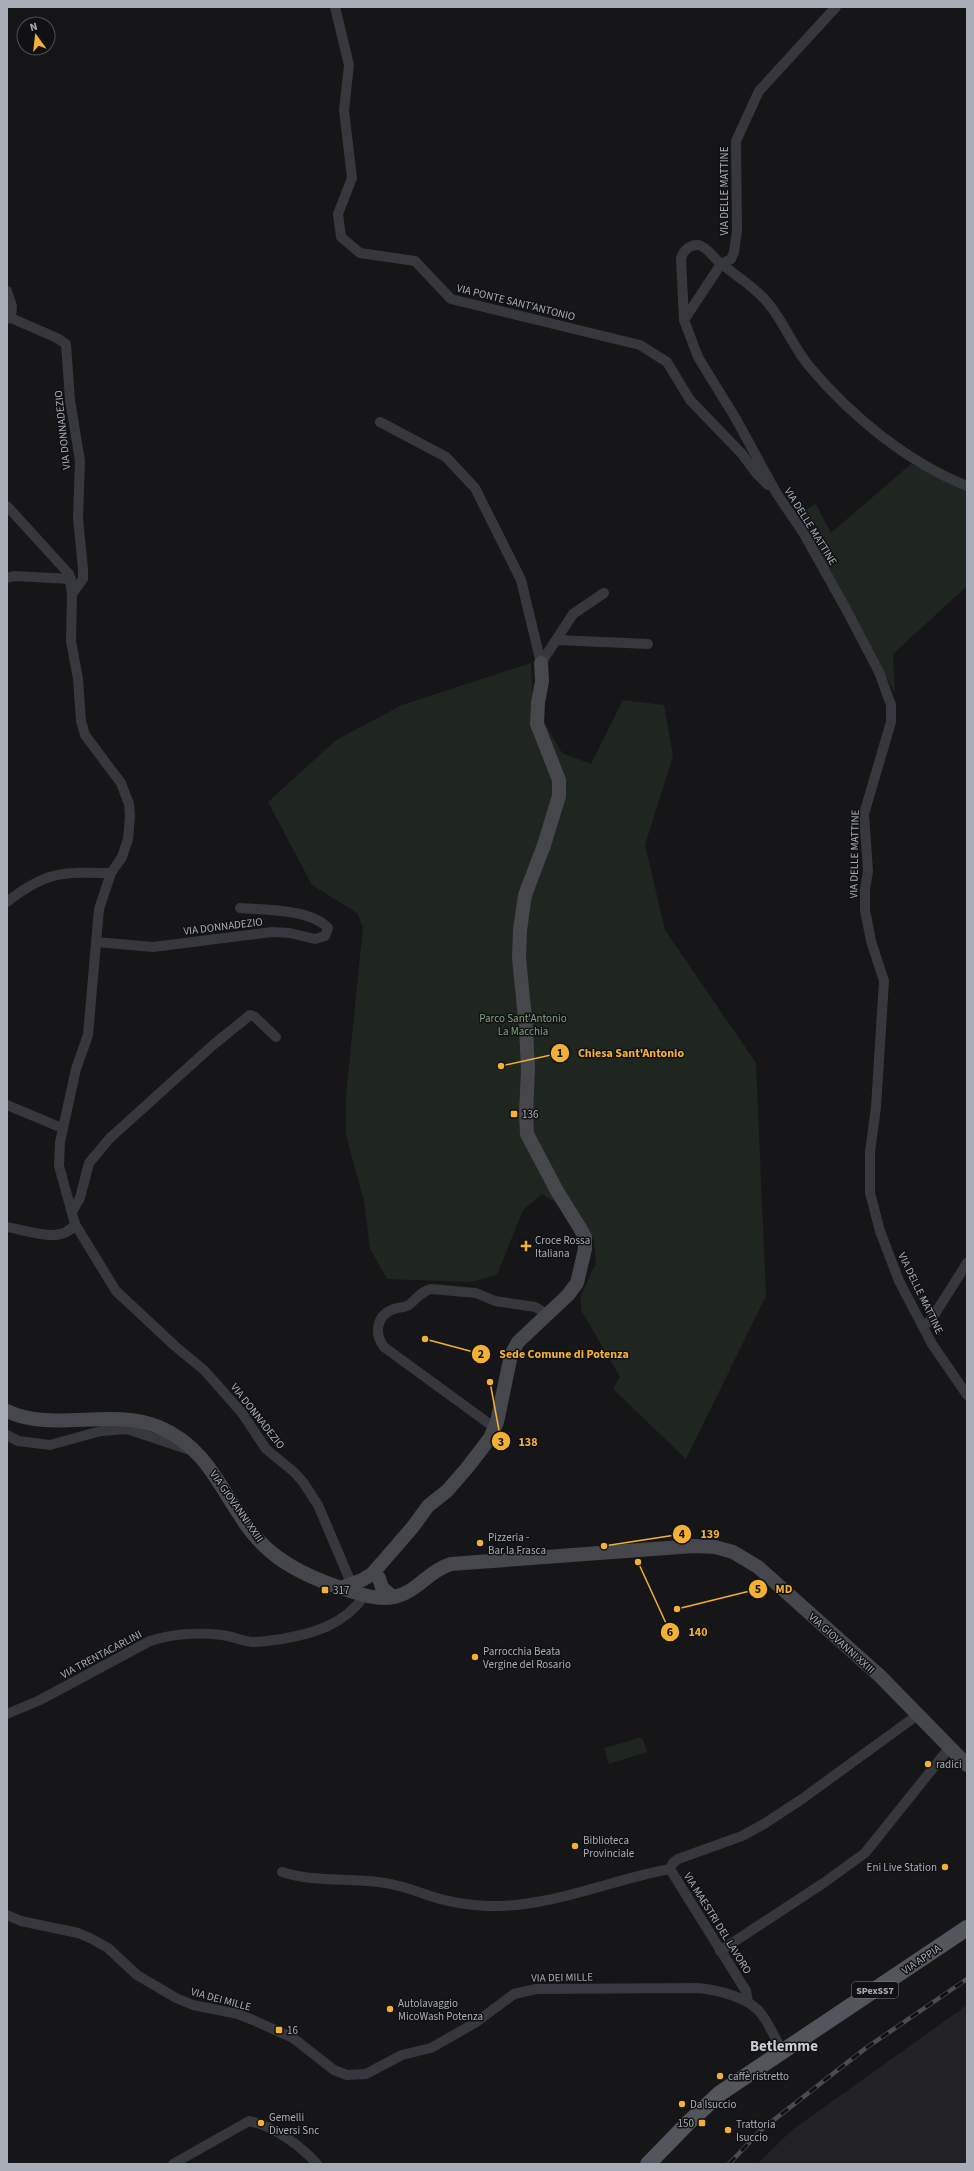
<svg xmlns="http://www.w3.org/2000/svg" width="974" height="2171" viewBox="0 0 974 2171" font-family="'Source Sans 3',sans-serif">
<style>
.built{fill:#222225}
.green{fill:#1e261f}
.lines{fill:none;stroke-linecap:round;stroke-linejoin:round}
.street{stroke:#37383d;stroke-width:10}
.secondary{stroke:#45474d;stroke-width:14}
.primary{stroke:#53555c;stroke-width:16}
.rail-casing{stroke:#4a4c52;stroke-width:4.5}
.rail{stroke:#111113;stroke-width:3;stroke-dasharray:9;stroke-linecap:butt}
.poi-dot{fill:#f2b134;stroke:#111113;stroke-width:1.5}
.labels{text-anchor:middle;stroke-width:3;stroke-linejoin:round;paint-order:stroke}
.shield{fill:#111113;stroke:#7b7e86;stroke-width:1}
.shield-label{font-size:10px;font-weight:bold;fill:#a8adb8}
.street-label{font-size:11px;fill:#a8adb8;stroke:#111113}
.park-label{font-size:11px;fill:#7fa381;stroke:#111113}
.poi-label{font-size:11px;fill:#a8adb8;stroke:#111113;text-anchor:start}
.district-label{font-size:15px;font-weight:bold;fill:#c9ccd4;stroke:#111113}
.leader{fill:none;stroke:#f2b134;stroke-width:1.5}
.callout-dot{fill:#f2b134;stroke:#111113;stroke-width:1.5}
.mark-label{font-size:12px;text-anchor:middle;font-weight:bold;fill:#111}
.callout-label{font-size:12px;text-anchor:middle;font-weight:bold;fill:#f2b134;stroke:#111113;stroke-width:3;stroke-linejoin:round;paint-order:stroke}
</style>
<rect width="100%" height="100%" fill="#161618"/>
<path class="built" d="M967,2005V2164H757L792,2130Z"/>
<path class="green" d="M911,464L967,489V586L893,654L895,693L798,513L816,504L831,533Z
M531,663L533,703L562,753L591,764L623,700L664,705L673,756L645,845L665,930L756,1063L766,1296L686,1459L613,1389L620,1377L581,1310V1295L596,1263L594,1241L583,1219L542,1194L523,1210L497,1275L471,1282L387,1279L370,1249L364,1201L346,1135V1096L363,927L357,913L312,885L268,802L336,740L402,705Z
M642,1737L647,1752L609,1764L604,1748Z"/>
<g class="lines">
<path class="street" d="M335,7L349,65L344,110L352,178L338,214L341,237L360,253L415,261L451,299L640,345L667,362L690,400L742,454L756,473L768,485
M7,291L12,306L11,318
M7,319L11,318L57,338L66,344L70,400L80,461L78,518L83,569V579L72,594
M684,320L721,264L731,259L734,252L737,231L736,141L759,91L836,7
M380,422L446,457L475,488L521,580L541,663
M967,486C907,462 851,416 809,366C793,347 784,322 768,303C754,286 736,276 719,262C713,257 707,247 699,245C690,244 684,250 681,258L684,320L698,357L736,419L777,494L804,534L846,609L879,672L891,705V722L864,814L868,871L865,889V910L871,941L884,981L876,1107L870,1152V1193L880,1231L899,1281L932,1344L967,1395
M7,506L69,574L72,594L71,641L78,679L81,721L85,735L121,783L129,804L130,816L128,839L122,857L111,873L99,909L88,1035L76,1069L60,1142L59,1166L75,1224C62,1245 27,1230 7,1227
M7,578L14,576L71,579
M557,640L648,644
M541,663L573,614L604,593
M7,902C46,871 63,872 111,873
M96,942L153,947L272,932L290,933L315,939L325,936L328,928C311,909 264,910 240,908
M7,1105L62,1128
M73,1210L80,1198L89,1163L110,1138L213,1045L250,1015L255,1017L276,1037
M75,1224L116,1291L176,1347L204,1370L242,1413L266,1449L294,1472L303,1482L318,1505L352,1585
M923,1326L931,1320L967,1263
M495,1428L384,1347C374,1334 376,1315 394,1309C399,1307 404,1308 409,1305C416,1299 422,1291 431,1289L476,1293L495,1301L535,1307L547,1314
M7,1435L18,1441L50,1445L101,1431L127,1429L190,1450
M7,1714L40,1700L150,1641C172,1634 199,1632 222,1635C232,1636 242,1641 252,1642C262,1642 272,1640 282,1639C316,1633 345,1624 365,1595
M670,1869L673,1863L678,1859L742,1836L764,1824L802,1799L912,1719L919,1715
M670,1869L746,1991L748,2002
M282,1872C313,1882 346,1878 378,1882C397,1884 413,1890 430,1896C448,1902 469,1905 487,1906C550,1908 609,1880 670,1869
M7,1915L21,1921L78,1933L90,1938L108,1948L137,1975L176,1998L193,2005L238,2014L253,2020L293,2038L334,2070L347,2075L366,2074L402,2055L431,2048L475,2023L514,1994L536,1989L698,1988C717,1990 743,1996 758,2010C768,2020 775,2039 783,2052
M720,1951L825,1882L865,1853L950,1747
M173,2164L249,2121C274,2126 301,2146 317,2164"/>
<path class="secondary" d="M7,1411C52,1433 111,1407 159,1427C219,1452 227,1516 271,1552C290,1568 317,1580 341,1588C356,1593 378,1601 394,1597C416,1593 429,1570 451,1564L694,1546L715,1547L733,1552L758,1567L880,1676L967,1765
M379,1578L382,1588L393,1597
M340,1588L362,1580L372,1574L412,1528L428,1506L447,1491L467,1468L490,1438L497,1422L511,1355L518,1342L568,1295L577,1283L585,1249V1237L580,1228L557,1191L527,1134L526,1113L528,1070L526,1028L519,958L520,930L525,895L544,845L559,796V780L537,724L538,703L542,681L541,663"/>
<path class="primary" d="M648,2164L688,2123L719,2094L967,1928"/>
<defs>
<path id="rail" d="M729,2164L761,2130L866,2048L967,1979"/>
</defs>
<use href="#rail" class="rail-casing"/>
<use href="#rail" class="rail"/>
</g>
<g class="poi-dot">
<rect x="510" y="1110" width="8" height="8" rx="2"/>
<path d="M524 1240h4v4h4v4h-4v4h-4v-4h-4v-4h4z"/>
<circle cx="480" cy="1543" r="4"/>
<rect x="321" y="1586" width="8" height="8" rx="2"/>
<circle cx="475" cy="1657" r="4"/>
<circle cx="928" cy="1764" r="4"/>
<circle cx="575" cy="1846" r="4"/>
<circle cx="945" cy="1867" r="4"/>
<circle cx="390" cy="2009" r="4"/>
<rect x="275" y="2026" width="8" height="8" rx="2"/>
<circle cx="720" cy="2076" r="4"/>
<circle cx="682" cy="2104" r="4"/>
<circle cx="261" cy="2123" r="4"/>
<rect x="698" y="2119" width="8" height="8" rx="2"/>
<circle cx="728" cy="2130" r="4"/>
</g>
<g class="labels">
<rect class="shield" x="852" y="1982" width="46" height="16" rx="3"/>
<g class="shield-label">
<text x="875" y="1994">SPexSS7</text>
</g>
<g class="street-label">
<text transform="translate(724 191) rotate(-90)" y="4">VIA DELLE MATTINE</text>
<text transform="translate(516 302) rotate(14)" y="4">VIA PONTE SANT'ANTONIO</text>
<text transform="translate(62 430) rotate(-96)" y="4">VIA DONNADEZIO</text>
<text transform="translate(811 526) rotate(58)" y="4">VIA DELLE MATTINE</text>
<text transform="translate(854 854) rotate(-89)" y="4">VIA DELLE MATTINE</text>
<text transform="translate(223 926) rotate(-7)" y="4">VIA DONNADEZIO</text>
<text transform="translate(921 1293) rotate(64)" y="4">VIA DELLE MATTINE</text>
<text transform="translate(258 1416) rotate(52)" y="4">VIA DONNADEZIO</text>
<text transform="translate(237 1506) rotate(55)" y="4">VIA GIOVANNI XXIII</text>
<text transform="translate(842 1643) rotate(42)" y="4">VIA GIOVANNI XXIII</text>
<text transform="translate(101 1654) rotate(-28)" y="4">VIA TRENTACARLINI</text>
<text transform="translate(718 1923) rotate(58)" y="4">VIA MAESTRI DEL LAVORO</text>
<text transform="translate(921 1959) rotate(-34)" y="4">VIA APPIA</text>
<text transform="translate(562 1977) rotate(-1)" y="4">VIA DEI MILLE</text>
<text transform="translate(221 1999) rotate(15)" y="4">VIA DEI MILLE</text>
</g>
<g class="park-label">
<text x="523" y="1022">Parco Sant'Antonio<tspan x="523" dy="13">La Macchia</tspan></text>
</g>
<g class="poi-label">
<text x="522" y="1118">136</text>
<text x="535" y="1244">Croce Rossa<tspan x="535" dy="13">Italiana</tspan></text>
<text x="488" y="1541">Pizzeria -<tspan x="488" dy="13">Bar la Frasca</tspan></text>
<text x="333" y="1594">317</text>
<text x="483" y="1655">Parrocchia Beata<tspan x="483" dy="13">Vergine del Rosario</tspan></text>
<text x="936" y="1768">radici</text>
<text x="583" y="1844">Biblioteca<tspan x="583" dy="13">Provinciale</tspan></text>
<text x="937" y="1871" text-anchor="end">Eni Live Station</text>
<text x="398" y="2007">Autolavaggio<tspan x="398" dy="13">MicoWash Potenza</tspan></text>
<text x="287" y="2034">16</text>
<text x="728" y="2080">caffè ristretto</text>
<text x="690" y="2108">Da Isuccio</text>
<text x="269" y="2121">Gemelli<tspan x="269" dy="13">Diversi Snc</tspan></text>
<text x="694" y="2127" text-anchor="end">150</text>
<text x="736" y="2128">Trattoria<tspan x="736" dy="13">Isuccio</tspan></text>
</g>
<g class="district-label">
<text x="784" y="2051">Betlemme</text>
</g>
</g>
<path class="leader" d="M501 1066L560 1053M425 1339L481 1354M490 1382L501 1441M604 1546L682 1534M677 1609L758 1589M638 1562L670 1632"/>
<g class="callout-dot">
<circle cx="501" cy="1066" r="4"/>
<circle cx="425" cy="1339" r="4"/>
<circle cx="490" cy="1382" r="4"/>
<circle cx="604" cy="1546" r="4"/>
<circle cx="677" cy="1609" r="4"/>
<circle cx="638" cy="1562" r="4"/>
<circle cx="560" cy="1053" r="10"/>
<circle cx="481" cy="1354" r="10"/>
<circle cx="501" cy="1441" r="10"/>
<circle cx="682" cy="1534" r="10"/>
<circle cx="758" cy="1589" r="10"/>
<circle cx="670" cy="1632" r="10"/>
</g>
<g class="mark-label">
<text x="560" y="1057">1</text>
<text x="481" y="1358">2</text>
<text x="501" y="1446">3</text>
<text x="682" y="1538">4</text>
<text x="758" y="1593">5</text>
<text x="670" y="1636">6</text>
</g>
<g class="callout-label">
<text x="631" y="1057">Chiesa Sant'Antonio</text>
<text x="564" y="1358">Sede Comune di Potenza</text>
<text x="528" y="1446">138</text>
<text x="710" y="1538">139</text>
<text x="784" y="1593">MD</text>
<text x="698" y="1636">140</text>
</g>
<rect width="974" height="2171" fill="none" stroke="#a8adb8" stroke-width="16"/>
<g transform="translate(36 36) rotate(345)"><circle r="19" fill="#111113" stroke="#4d4f55"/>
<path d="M0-3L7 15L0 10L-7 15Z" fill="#f2b134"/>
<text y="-6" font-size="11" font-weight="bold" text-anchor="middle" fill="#a8adb8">N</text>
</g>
</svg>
